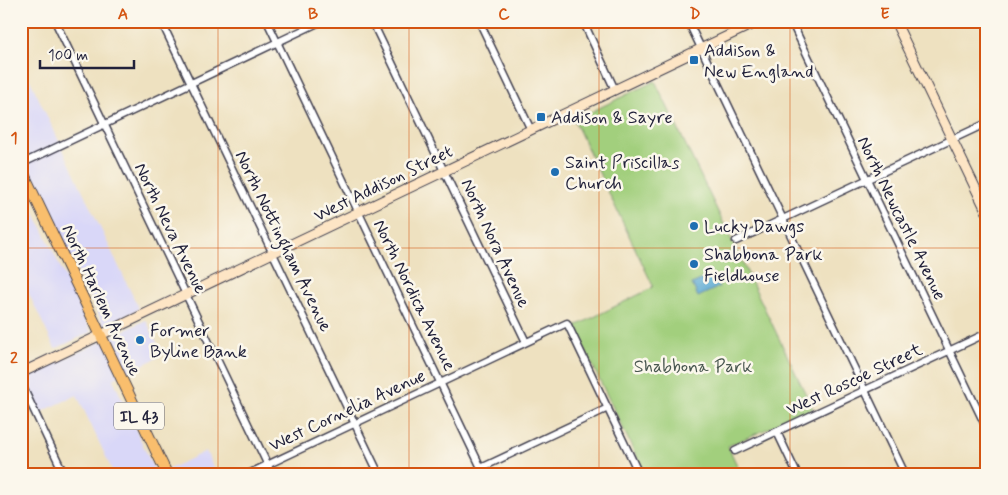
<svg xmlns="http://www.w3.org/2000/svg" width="1008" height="495" viewBox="0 0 1008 495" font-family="Mynerve,sans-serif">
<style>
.built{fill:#d9d7f8}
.green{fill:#a2cf7d;stroke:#62785c}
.water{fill:#59a8d3;stroke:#3e6587}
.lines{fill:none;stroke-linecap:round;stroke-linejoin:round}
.street-casing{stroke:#413f4f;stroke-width:9}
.secondary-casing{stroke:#413f4f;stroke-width:11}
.primary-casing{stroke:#413f4f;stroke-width:12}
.street{stroke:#fff;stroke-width:6}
.secondary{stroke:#fde5c5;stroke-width:9}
.primary{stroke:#f9be6d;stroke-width:10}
.grid{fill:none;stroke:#d45411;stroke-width:1;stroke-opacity:0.55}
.poi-dot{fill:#1f6fb2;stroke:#fbf7ec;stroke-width:2}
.labels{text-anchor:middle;stroke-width:5;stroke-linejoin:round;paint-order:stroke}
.shield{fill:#fbf7ec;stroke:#636270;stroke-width:1}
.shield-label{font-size:16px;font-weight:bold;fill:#22223b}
.poi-label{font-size:18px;fill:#22223b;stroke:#fbf7ec;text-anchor:start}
.street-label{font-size:18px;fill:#22223b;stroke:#fbf7ec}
.park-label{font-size:18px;fill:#48564f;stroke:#fbf7ec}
.neatline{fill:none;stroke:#d45411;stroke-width:2}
.grid-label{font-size:16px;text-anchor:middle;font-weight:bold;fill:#d45411}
</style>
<rect width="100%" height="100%" fill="#fbf7ec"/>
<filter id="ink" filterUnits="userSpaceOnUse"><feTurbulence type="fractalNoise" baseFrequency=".02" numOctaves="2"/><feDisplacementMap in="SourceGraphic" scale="10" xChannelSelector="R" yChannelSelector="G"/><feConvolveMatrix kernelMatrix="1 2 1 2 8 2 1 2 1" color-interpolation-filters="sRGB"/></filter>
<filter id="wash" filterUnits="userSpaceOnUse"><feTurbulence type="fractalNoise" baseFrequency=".0096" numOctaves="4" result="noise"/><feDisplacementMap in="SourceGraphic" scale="20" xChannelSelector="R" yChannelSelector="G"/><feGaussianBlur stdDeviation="1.12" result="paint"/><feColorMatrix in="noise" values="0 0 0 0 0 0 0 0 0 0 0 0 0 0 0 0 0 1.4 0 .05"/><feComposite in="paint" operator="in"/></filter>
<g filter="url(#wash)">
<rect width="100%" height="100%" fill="#eee1c0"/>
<path class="built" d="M28,76L139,309L104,326L21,154V80Z
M28,198L91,332L55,349L21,277V201Z
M146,320L163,355L113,379L156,474H114L77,395L39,413L23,379Z
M206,451L216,474H159Z"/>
<path class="green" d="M655,81L813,409L728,446L741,474H645L574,327L650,289L653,286L574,120Z"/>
<path class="water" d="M713,274L719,287L698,297L692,284Z"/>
</g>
<g filter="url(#ink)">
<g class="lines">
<defs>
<path id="street" d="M55,21L272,474
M161,21L379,474
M267,21L484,474
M372,21L526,342
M479,21L531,130
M583,21L615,90
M688,21L905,474
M791,21L987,429
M21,164L322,21
M21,198L32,192
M736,241L987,123
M21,383L64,474
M777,432L797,474
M735,451L987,333
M481,468L608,408
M248,474L567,323L639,474"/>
<path id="secondary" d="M895,21L987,212
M21,373L759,21"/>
<path id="primary" d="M21,168L167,474"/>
</defs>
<use href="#street" class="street-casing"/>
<use href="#secondary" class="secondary-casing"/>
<use href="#primary" class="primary-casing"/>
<use href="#street" class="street"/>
<use href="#secondary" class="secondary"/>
<use href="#primary" class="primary"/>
</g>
</g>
<path class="grid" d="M218,21V474M409,21V474M599,21V474M790,21V474M21,248H987"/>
<g class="poi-dot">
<rect x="689" y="55" width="10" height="10" rx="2.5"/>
<rect x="536" y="112" width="10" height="10" rx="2.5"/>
<circle cx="555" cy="172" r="5"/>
<circle cx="694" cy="226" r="5"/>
<circle cx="694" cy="264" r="5"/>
<circle cx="140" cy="340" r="5"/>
</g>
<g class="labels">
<rect class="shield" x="114" y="402.5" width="50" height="27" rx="4"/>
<g class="shield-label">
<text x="139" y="422">IL 43</text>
</g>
<g class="poi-label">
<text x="704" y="56">Addison &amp;<tspan x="704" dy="21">New England</tspan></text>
<text x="551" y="123">Addison &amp; Sayre</text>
<text x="565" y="168">Saint Priscillas<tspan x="565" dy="21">Church</tspan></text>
<text x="704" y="232">Lucky Dawgs</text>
<text x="704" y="260">Shabbona Park<tspan x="704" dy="21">Fieldhouse</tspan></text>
<text x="150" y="336">Former<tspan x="150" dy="21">Byline Bank</tspan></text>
</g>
<g class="street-label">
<text transform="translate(383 183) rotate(-26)" y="6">West Addison Street</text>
<text transform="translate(902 218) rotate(64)" y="6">North Newcastle Avenue</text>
<text transform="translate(171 228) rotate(64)" y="6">North Neva Avenue</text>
<text transform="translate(284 241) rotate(64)" y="6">North Nottingham Avenue</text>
<text transform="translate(496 243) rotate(65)" y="6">North Nora Avenue</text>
<text transform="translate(415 295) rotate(64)" y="6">North Nordica Avenue</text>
<text transform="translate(102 300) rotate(65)" y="6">North Harlem Avenue</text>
<text transform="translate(854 379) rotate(-25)" y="6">West Roscoe Street</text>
<text transform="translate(347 410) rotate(-25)" y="6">West Cornelia Avenue</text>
</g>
<g class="park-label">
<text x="693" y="372">Shabbona Park</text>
</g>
</g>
<rect width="1008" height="495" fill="none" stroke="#fbf7ec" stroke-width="55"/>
<path d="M40 60v8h94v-8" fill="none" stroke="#22223b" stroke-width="2.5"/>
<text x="48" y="60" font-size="15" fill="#22223b" stroke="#fbf7ec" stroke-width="4" paint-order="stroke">100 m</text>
<rect x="28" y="28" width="952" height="440" class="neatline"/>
<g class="grid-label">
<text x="123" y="19">A</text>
<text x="313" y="19">B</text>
<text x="504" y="19">C</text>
<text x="695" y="19">D</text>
<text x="885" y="19">E</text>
<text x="14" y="143">1</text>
<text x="14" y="363">2</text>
</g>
</svg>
